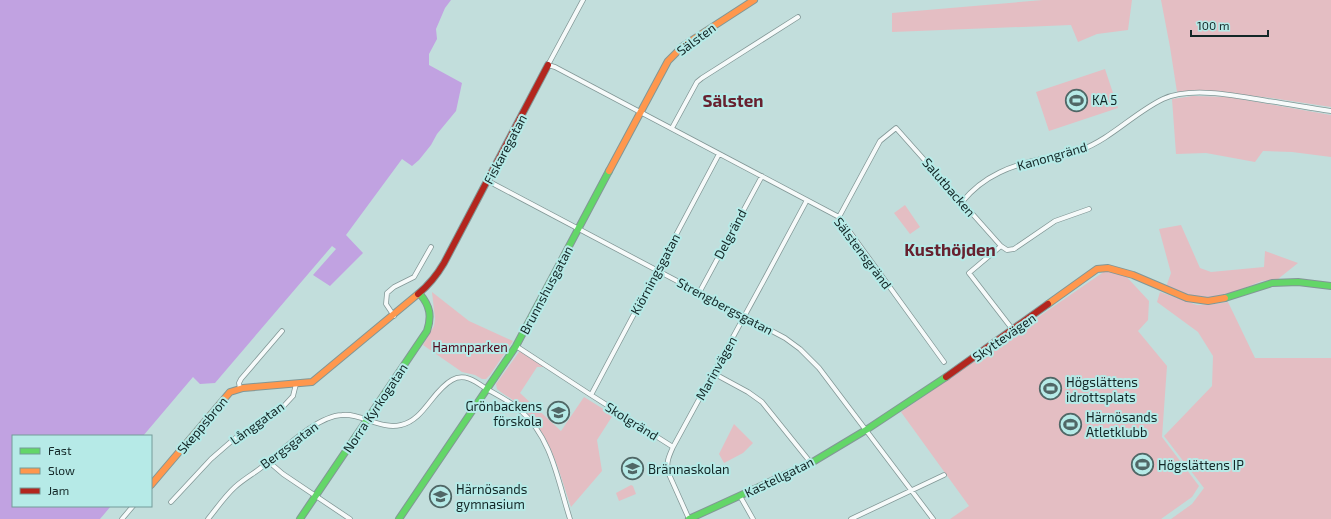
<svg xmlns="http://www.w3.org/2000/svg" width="1331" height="519" viewBox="0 0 1331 519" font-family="'Exo 2',sans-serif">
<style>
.green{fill:#e4bec3}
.water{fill:#c1a2e1}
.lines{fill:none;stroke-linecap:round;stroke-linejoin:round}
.street-casing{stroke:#829796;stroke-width:5.5}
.fast-casing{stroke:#829796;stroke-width:8}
.slow-casing{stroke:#829796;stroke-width:8}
.jam-casing{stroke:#829796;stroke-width:8}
.street{stroke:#f6fafa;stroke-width:4}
.fast{stroke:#63d668;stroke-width:6}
.slow{stroke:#ff974d;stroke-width:6}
.jam{stroke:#b3261e;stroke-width:6}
.labels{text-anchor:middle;stroke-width:4;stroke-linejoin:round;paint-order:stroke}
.street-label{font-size:13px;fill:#132727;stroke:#b6eae7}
.poi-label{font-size:13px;fill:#132727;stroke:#b6eae7;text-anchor:start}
.park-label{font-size:13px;fill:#51081c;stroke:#b6eae7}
.district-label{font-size:17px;font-weight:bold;fill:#67212f;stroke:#b6eae7}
</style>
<rect width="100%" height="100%" fill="#c2dedc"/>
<path class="green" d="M1043,0H1132L1128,30L1097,34L1078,42L1071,25L892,32V13Z
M1161,0H1331V107L1271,98L1199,90L1177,92L1170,47Z
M1105,69L1118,108L1049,131L1036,92Z
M1193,96L1229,97L1331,115V157L1292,152L1263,151L1255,162L1206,153L1176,154L1172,99Z
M905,205L920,227L910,234L894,213Z
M1181,225L1200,268L1211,272L1264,267L1265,251L1298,263L1278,279L1262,281L1237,291L1211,297L1190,296L1166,287L1171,273L1159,229Z
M1105,271L1124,274L1149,301L1148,320L1138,331L1167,366L1162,437L1199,486L1192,497L1161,519H950L969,506L901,412Z
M432,292L469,321L513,341L490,375L486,379H482L475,375L462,372L423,345L434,326L435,319Z
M1160,292L1197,305L1215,304L1228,302L1255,358H1331V519H1171L1192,504L1204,488L1164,436L1212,386L1213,356L1198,332L1157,302Z
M521,351L544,367H537L520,393L561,431L584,397L613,415L597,440L602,471L571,507C558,469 551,434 520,406C513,399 504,395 497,389L496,384L519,352Z
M734,424L753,443L743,453L724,463L719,454Z
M631,485L633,486L636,494L619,501L616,493Z"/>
<path class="water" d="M0,0H451L445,8L436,29L437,39L429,54V65L462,83L456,111L437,134L431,145L419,160L412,166L402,159L346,235L363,253L330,286L313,275L336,249L332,246L215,383L200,384L193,377L143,436H13V506H111L100,519H0Z"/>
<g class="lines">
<defs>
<path id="street" d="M583,0L548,65L555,67L839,217L944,362
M672,128L697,82L702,78L798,17
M488,181L785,338L800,349L819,368L933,519
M962,202C984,175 1012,165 1046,158C1057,155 1070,154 1081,150C1112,138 1134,113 1163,99C1191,86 1239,96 1268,101C1289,104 1310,108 1331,111
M839,217L880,141L896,128L1001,246
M699,293L762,176
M394,316L386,304L387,293L394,287L414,277L431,247
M1013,330L969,273L1001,246L1007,250L1014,249L1055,221L1089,209
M516,346L591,395
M713,373L748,392L762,402L811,463
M240,389L239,383L241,379L282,331
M673,447L591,395L719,154
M269,462L283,474L350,519
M740,496L753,519
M171,502L211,459L234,439L281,409L293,396L296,384
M122,519L133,506
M208,519C217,508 225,496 235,487C246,477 259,471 269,461C287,446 318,416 342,415C362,413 380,430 401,425C424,420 432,391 452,380C464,373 475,381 485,388C497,395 510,401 521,411C552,438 558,482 570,519
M689,519L668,472C666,462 669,456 673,447L763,282L807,200
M851,519L944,475"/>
<path id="fast" d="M1225,298L1272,283L1298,282L1331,286
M300,519L427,331C432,316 430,306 420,294
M399,519L516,346L609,171
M689,519L811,463L866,430L946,377"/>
<path id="slow" d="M609,171L668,61L683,46L754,0
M1048,304L1097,269L1108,268L1133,275L1187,298L1208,301L1225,298
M151,485L230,392L243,388L312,382L418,294"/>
<path id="jam" d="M418,294C429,285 437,275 444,263L548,65
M946,377L1048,304"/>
</defs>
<use href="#street" class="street-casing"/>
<use href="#fast" class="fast-casing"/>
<use href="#slow" class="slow-casing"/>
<use href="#jam" class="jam-casing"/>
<use href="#street" class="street"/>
<use href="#fast" class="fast"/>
<use href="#slow" class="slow"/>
<use href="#jam" class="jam"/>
</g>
<defs>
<symbol id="stadium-ring" viewBox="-11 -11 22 22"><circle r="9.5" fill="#b6eae7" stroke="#506766" stroke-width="1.5"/><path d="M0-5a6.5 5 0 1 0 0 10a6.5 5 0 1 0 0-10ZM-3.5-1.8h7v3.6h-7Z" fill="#506766"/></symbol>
<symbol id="school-ring" viewBox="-11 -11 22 22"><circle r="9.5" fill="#b6eae7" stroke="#506766" stroke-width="1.5"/><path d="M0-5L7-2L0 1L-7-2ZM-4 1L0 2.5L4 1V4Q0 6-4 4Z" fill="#506766"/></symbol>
</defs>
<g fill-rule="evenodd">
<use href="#stadium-ring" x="1064" y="88" width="25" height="25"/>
<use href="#stadium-ring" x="1038" y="376" width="25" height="25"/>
<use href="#school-ring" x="546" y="400" width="25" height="25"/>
<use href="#stadium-ring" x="1058" y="412" width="25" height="25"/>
<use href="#stadium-ring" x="1130" y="452" width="25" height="25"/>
<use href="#school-ring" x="620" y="456" width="25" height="25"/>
<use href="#school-ring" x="428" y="484" width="25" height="25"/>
</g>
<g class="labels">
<g class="street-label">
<text transform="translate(696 39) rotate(-37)" y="5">Sälsten</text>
<text transform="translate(505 149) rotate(-62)" y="5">Fiskaregatan</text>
<text transform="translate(1052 156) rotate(-16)" y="5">Kanongränd</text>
<text transform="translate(949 187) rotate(49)" y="5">Salutbacken</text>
<text transform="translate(730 234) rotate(-62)" y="5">Delgränd</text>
<text transform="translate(863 253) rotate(53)" y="5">Sälstensgränd</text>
<text transform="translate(655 274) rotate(-62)" y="5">Kiörningsgatan</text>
<text transform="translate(546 290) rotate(-62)" y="5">Brunnshusgatan</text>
<text transform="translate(725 306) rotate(28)" y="5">Strengbergsgatan</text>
<text transform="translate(1004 337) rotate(-35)" y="5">Skyttevägen</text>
<text transform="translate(716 368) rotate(-61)" y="5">Marinvägen</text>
<text transform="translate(375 408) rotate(-56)" y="5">Norra Kyrkogatan</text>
<text transform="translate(632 421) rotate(32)" y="5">Skolgränd</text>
<text transform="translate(257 423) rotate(-36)" y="5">Långgatan</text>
<text transform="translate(202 425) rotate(-50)" y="5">Skeppsbron</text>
<text transform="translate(289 445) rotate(-37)" y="5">Bergsgatan</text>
<text transform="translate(779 477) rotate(-26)" y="5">Kastellgatan</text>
</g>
<g class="poi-label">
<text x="1092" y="105">KA 5</text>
<text x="1066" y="387">Högslättens<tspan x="1066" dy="15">idrottsplats</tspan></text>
<text x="542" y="411" text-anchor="end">Grönbackens<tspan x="542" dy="15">förskola</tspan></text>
<text x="1086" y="422">Härnösands<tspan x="1086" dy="15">Atletklubb</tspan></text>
<text x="1158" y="470">Högslättens IP</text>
<text x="648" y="474">Brännaskolan</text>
<text x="456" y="494">Härnösands<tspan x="456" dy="15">gymnasium</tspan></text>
</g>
<g class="park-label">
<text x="470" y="352">Hamnparken</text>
</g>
<g class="district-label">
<text x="733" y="107">Sälsten</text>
<text x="950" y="256">Kusthöjden</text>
</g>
</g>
<rect x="12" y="435" width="140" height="72" fill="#b6eae7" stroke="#759c9a"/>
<rect x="20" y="448" width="20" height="6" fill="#63d668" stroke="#759c9a"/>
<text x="48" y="455" font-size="12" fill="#132727">Fast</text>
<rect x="20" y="468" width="20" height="6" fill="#ff974d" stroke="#759c9a"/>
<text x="48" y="475" font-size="12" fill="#132727">Slow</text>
<rect x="20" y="488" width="20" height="6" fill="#b3261e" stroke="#759c9a"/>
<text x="48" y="495" font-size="12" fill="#132727">Jam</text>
<path d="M1191 30v6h77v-6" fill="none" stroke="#132727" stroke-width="2"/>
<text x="1197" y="30" font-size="12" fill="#132727" stroke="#b6eae7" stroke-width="3" paint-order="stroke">100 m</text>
</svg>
